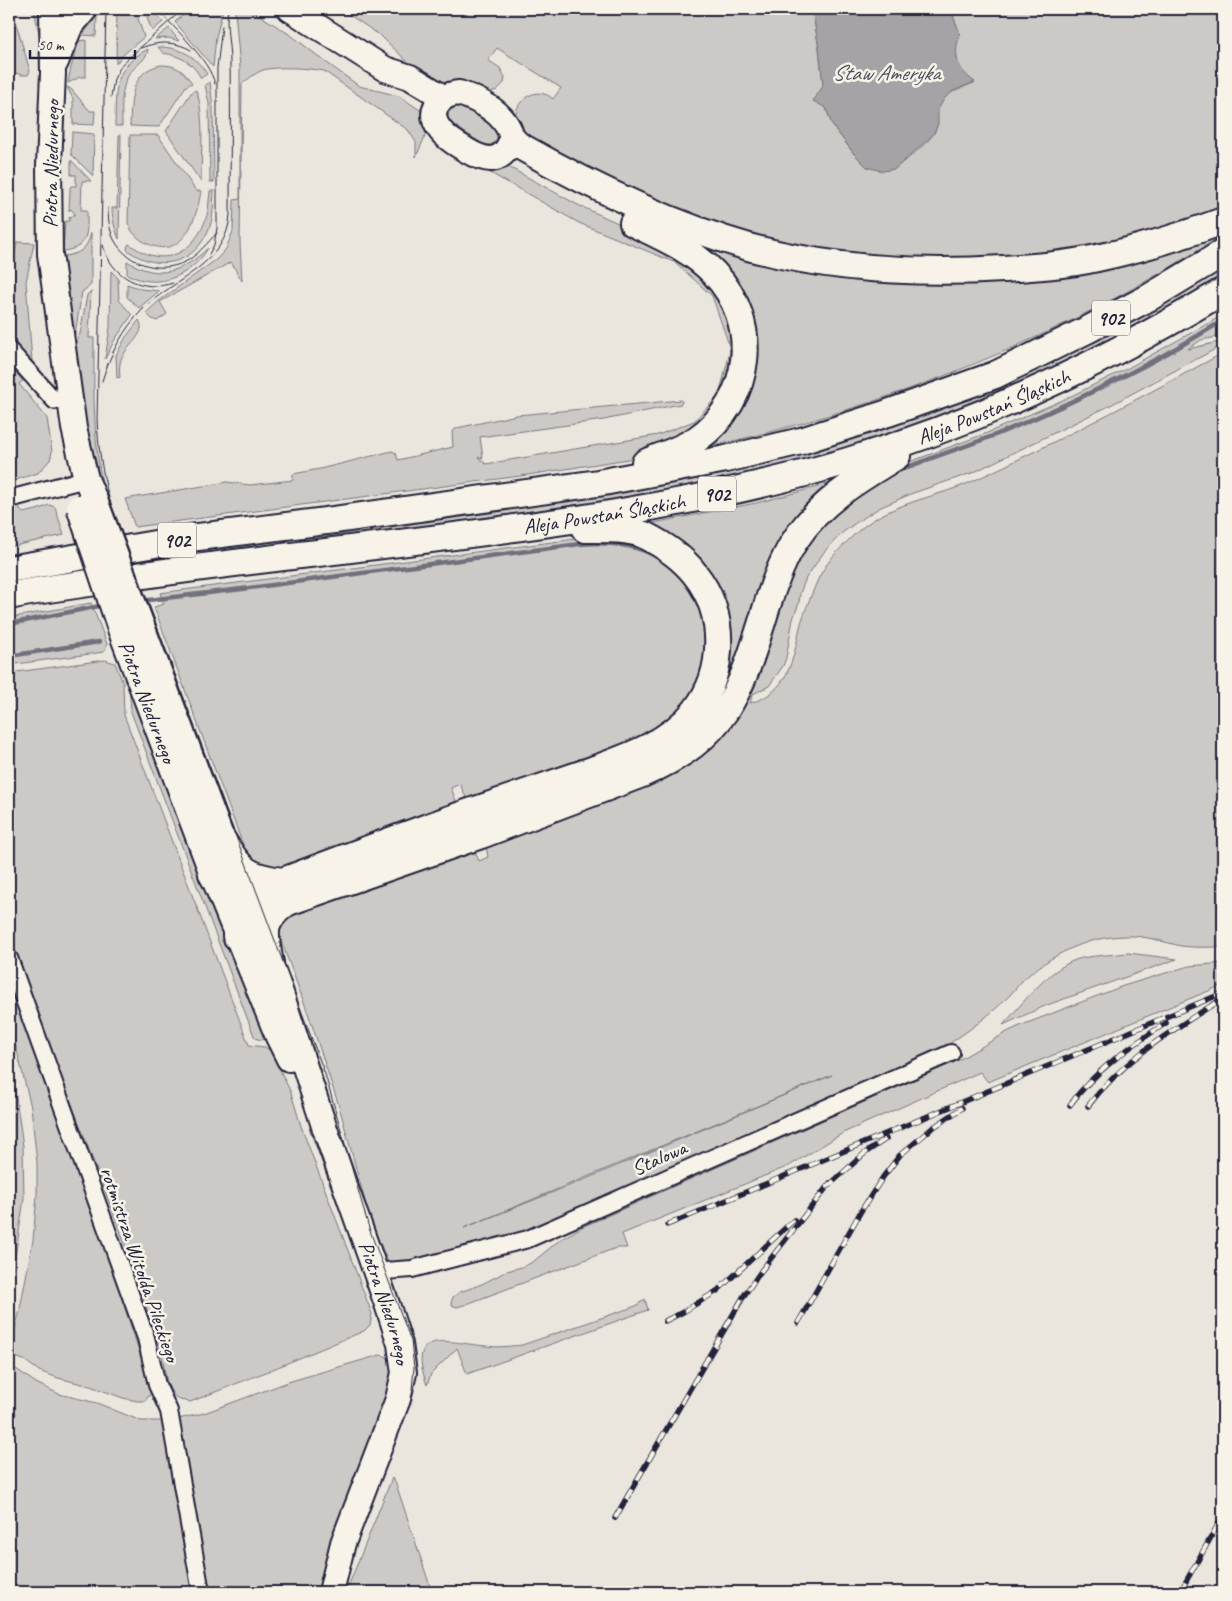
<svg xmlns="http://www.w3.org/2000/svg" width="1232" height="1601" viewBox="0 0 1232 1601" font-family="Caveat,sans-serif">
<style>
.green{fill:#cdc9c6;stroke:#787680;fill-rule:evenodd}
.water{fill:#a6a3a6;stroke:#716f7b}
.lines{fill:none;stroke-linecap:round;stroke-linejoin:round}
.stream{stroke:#716f7b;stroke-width:4.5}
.street-casing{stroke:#22223b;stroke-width:20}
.secondary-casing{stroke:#22223b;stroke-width:28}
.primary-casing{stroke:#22223b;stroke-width:30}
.street{stroke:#f7f3e8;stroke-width:16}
.secondary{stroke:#f7f3e8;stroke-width:24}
.primary{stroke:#f7f3e8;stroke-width:26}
.tram{stroke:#22223b;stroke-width:1}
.rail-casing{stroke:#22223b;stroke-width:5.5}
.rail{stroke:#f7f3e8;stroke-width:4;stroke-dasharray:11;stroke-linecap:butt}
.secondary-bridge-casing{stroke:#22223b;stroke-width:28;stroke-linecap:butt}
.secondary-bridge{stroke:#f7f3e8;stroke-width:24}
.labels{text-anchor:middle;stroke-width:5;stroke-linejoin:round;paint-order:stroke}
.shield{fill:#f7f3e8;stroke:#62616f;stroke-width:1}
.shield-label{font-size:20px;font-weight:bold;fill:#22223b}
.street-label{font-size:21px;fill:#22223b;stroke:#f7f3e8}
.water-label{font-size:22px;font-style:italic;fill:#504f60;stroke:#f7f3e8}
</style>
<rect width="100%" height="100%" fill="#eae6de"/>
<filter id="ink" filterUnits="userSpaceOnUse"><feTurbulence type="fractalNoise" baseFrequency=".02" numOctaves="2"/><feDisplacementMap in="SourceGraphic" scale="10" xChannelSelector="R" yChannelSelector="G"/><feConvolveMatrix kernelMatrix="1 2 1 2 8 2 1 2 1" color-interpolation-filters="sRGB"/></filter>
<g filter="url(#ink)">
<path class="green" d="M9,9H12L30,71L28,75H21L9,70Z
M34,9H44L41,44Z
M117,9H135L144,37L124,54L116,64Z
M144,9H151L163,22L152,31Z
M190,9H223L216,37L213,67L175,22Z
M236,9H250L292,36L327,63L359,86L399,96L420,110L425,122L427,132L416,157V142L408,130L324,71C309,68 277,66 263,70C255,73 248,79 242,84L240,243L242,281L231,262L160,302L167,314L157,321L152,319L146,313L159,301L217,259L226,249L233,231L234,200L240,199V68L235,11Z
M333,9H812L819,48L826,108L832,125L855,155L905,161C914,153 927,144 934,133C939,125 936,119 938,110C941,94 961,88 974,83C961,72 955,64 956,46C956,41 960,36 959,31C956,21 952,20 954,9H1223V213L1112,247L905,264L728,233L520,138C519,132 515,124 515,118C516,98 538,85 553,99L561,88L497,48L488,60L500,68L505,77L504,83L497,90L487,93L444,85L416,70L381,36L351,16Z
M97,17L96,36L82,35Z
M169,28L179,41L169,38L155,39Z
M86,40V77H80L68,83C70,67 75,56 79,41Z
M158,47C180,47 195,55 207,74L201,78C192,62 181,56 163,53Z
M148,49C148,60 133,66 128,76C120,91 122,110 122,126H115C116,90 112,68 148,49Z
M161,65C176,65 183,70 192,83L186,86L159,127L130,126C131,101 130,71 161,65Z
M210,82L213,108L214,182H210L209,103L205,85Z
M67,87L71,89L90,111H95L94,125L73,124V99Z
M196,90C205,112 201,157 201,182L166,131L191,93Z
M457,106L463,107L495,128L498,135L495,142L490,145L483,144L450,123L448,118L449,111Z
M72,132L94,134L93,176L71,154Z
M119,135H121L119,239C115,229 112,219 112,208H117Z
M130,135H158L196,191H201C197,218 183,262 146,243C138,239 131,232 128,223Z
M71,160L91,181H82L81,210H87C87,232 90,248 63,251L65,221H69V217L70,218L75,214L71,209L69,211L70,188L71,186H76V175H71Z
M500,165L507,166L578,205L660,242L713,279L739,348L716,415L641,456L628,459L528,475L135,527L125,499L227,482L250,485L293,480V474L320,469L392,451L396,453L398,460L453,447L452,432L457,428L517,415L681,400L682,402L681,404L675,405L604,420L480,437L483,458L478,457L486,464L658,435L694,421L719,395L730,352L728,342L712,296L676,263L579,223L478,166Z
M568,179L858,273L1223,235C1066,336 889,407 707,447L746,388L715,262Z
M210,191H214C213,203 214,215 210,226C196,265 159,273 127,250L128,245L129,244C137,249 144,254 154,256C182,262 203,236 208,211C209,204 209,198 210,191Z
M91,233V285L82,292L75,334L70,345L64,280V256C80,254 87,249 91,233Z
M17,242L34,243L26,282L32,361L29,360L9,338V284Z
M208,248C192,276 157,291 127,274V261C159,281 183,272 208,248Z
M1223,269V278C1104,349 978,410 844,449C719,486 591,505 462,522C358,536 253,550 149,564L146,557C236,546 325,533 415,521C518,508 621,496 723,473C902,432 1067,365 1223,269Z
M111,271L118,278L119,300L132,315L114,341L105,359L110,327Z
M127,284L141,289L159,291L139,308L127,297Z
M91,291L89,338H94C94,393 92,446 106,499L91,471L71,353L80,334L87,295Z
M1223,315V336L1201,340L1188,349L1223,341V345L1105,408L972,473L913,493L879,508L857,522L842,533L824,552L806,578L800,593L799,603L793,619L786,658L783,666L769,686L753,694L750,703C788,693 793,660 800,627C803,615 811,596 816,584C824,564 839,549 855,534C887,503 932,499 971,482C1057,442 1140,398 1223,353V947C1210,947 1195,948 1181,946C1163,942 1144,935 1125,936C1086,937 1050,955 1022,981C1017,987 1012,993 1007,998C986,1019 961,1036 937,1052L535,1231L409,1265L397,1264L387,1260L371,1223L339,1106L308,1013L277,930L280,915L474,850L479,861L488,857L486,846L684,763L805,534L888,470L987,433L1065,399L1128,368ZM832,1075L581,1181L464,1228Z
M139,320C147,333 130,343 124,354C119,361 119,369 120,377L117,378L116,355L126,337Z
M9,365L23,381L19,384L47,418L52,452L50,460L38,473L9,482Z
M833,483L724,704L675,739L724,625L638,526L756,503Z
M18,504L21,511L23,513L37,510L49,505L55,507L64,535L9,547V506Z
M583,538L620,539L667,556L703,599L708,670L666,729L468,802L460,784L451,788L458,806L294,869H252L154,607L164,604L160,593Z
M91,603L107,644L104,652L9,665V618Z
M105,660L115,663L123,683L124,715L249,1045L265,1047L271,1051L291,1093L301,1126L372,1314L370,1325L364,1331L266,1372L190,1402L180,1400L173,1395L167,1383L161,1351L120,1231L9,939V673Z
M129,681L274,1041L257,1039L254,1036L131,712Z
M276,949L313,1047L349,1164Z
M1128,953L1177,959L1047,1005L1003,1025C1023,1003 1051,965 1082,958C1097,955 1113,955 1128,953Z
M1223,963V985L988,1082L980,1072L843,1133L789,1166L622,1234L627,1248H616L464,1305L457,1307L452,1305L451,1303L453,1297L460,1292L482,1284L507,1271L525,1266L534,1261L561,1239L582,1227L957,1061L1007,1032L1022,1025L1123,986L1189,966Z
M9,981L106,1249L149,1382L151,1393L145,1401H137L123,1398L90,1386L58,1378L39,1371L24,1360L9,1355V1349L19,1314L33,1240L37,1195V1163L31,1107L9,1019Z
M9,1058L12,1070L23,1146L24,1199L9,1297Z
M309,1128L313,1129L371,1293Z
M645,1299L648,1310L467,1374L457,1348L431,1374L427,1385C405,1326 450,1343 486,1346C498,1348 510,1346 522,1345L636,1306Z
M380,1355L385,1356L391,1360L392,1369V1384L320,1592H206L174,1420L204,1413L291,1381Z
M9,1364L36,1383L59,1394L97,1403L141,1421H165L196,1592H9Z
M392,1478L396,1484L432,1592H346Z"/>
<path class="water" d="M812,9H954L953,16L960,33C953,55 956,69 975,82L953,91L944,99L938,110V124L933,135L895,169L882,171L867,167L855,155L832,125L826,108L813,101L823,86L819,48Z"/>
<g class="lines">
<path class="stream" d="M889,475C925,459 963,448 1000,433C1075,402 1149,366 1219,323
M140,601L242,589L580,544C606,542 633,544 656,556
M9,624L105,605
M9,656L99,642"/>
<defs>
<path id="street" d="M9,350L55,401
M9,499L86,479
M9,958L146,1338L157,1385L169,1411L201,1592
M376,1274L385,1271L412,1269L528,1239L951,1053"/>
<g id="secondary">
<path d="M52,9L53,73L49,165L50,254L74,428L86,479L95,500"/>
<path d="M290,9L385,69L410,77L443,97"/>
<path d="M56,62L70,27L85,9"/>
<path d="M459,93C480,100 508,114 512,139C502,165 486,162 466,150C458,145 447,139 441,131C426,113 437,95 459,93Z"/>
<path id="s1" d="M142,626L222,839L243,909L270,963L279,987L325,1129L388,1307L400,1344L404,1373L398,1399L343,1543L331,1592"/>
<path id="s2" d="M120,629L212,874L278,1037L289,1059"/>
</g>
<g id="primary">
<path d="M512,139L518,145C592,187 669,224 752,248C834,270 919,274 1003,269C1034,267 1066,265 1097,258C1140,249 1182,236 1223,221"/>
<path d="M633,223C662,237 691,249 714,273C761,322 753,400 697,439C681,450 662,455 645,463"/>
<path d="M9,569L190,538L334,520L598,483L726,459L801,441L888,413L995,375L1089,329L1150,297L1223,253"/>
<path id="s3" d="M9,596C38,590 67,586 97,582C178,569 260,560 342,550C512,529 684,510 848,461C981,421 1104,363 1223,291"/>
<path d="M222,839C240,870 247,877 283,881"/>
<path d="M212,874C229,904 229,908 265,910L481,835L642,774C728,737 740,693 766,609C773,586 782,560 796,539C821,501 859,479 897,456"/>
<path d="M236,936C237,930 236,921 238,916C247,898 267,889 283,881C344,858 405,835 467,813C505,800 543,787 581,774C622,759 666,746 695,711C726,672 726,613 695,574C682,557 664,545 644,535C628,528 603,529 585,529"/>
<path d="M270,963C264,932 260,921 289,901"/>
</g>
</defs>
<use href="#street" class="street-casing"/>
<use href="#secondary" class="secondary-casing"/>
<use href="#primary" class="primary-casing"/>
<use href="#street" class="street"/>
<use href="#secondary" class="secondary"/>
<use href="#primary" class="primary"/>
<path class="tram" d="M106,9L97,419C98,446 102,472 109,498L325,1074L369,1228L411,1341L414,1368L412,1390
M157,9C175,29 209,59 215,84
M141,48C158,41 175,41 191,50
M111,97L114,79L122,64L183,9
M108,208C108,217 109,226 112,235C123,263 158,275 185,262C197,256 207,243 217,233
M103,245C111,277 142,293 173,283
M209,254L214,245L217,228V68L222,26
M102,381C110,354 123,330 143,309C173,279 227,264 230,215C230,164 231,113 230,62C230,44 225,27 228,9"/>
<defs>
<path id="rail" d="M1070,1105C1095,1070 1131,1046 1166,1023
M1088,1106C1125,1058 1171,1031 1222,999
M826,1188L865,1153L886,1139
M667,1225L1223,993
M665,1321L683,1312L717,1291L794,1220
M798,1323L861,1211L883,1177L900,1155L931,1129L962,1108
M615,1518L745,1294L761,1271L830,1183
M1180,1592L1223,1516"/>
</defs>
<use href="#rail" class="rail-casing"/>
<use href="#rail" class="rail"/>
<defs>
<path id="secondary-bridge" d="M95,500L142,626
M79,507L120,629"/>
</defs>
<use href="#secondary-bridge" class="secondary-bridge-casing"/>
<use href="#secondary-bridge" class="secondary-bridge"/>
</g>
</g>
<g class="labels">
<g class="shield">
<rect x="1092" y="300.5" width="38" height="35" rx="4"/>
<rect x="698" y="476.5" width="38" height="35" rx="4"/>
<rect x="158" y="522.5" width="38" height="35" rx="4"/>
</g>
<g class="shield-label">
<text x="1111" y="325">902</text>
<text x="717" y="501">902</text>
<text x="177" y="547">902</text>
</g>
<g class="street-label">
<text transform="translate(51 164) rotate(-89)" y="7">Piotra Niedurnego</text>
<text dy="7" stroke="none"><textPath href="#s3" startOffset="1006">Aleja Powstań Śląskich</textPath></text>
<text dy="7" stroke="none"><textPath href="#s3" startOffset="601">Aleja Powstań Śląskich</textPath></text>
<text dy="7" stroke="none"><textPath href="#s2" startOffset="78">Piotra Niedurnego</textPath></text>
<text transform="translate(659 1158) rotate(-24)" y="7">Stalowa</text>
<text transform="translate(140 1264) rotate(71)" y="7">rotmistrza Witolda Pileckiego</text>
<text dy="7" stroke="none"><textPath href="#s1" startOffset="720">Piotra Niedurnego</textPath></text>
</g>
<g class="water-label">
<text x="886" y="80">Staw Ameryka</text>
</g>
</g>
<rect width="1232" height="1601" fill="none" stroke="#f7f3e8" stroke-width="30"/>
<rect x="15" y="15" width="1202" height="1571" fill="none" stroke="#22223b" stroke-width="2" filter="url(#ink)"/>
<path d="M30 50v8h105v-8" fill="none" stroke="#22223b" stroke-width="2.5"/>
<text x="38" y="50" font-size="15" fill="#22223b" stroke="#f7f3e8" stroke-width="4" paint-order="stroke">50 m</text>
</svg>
